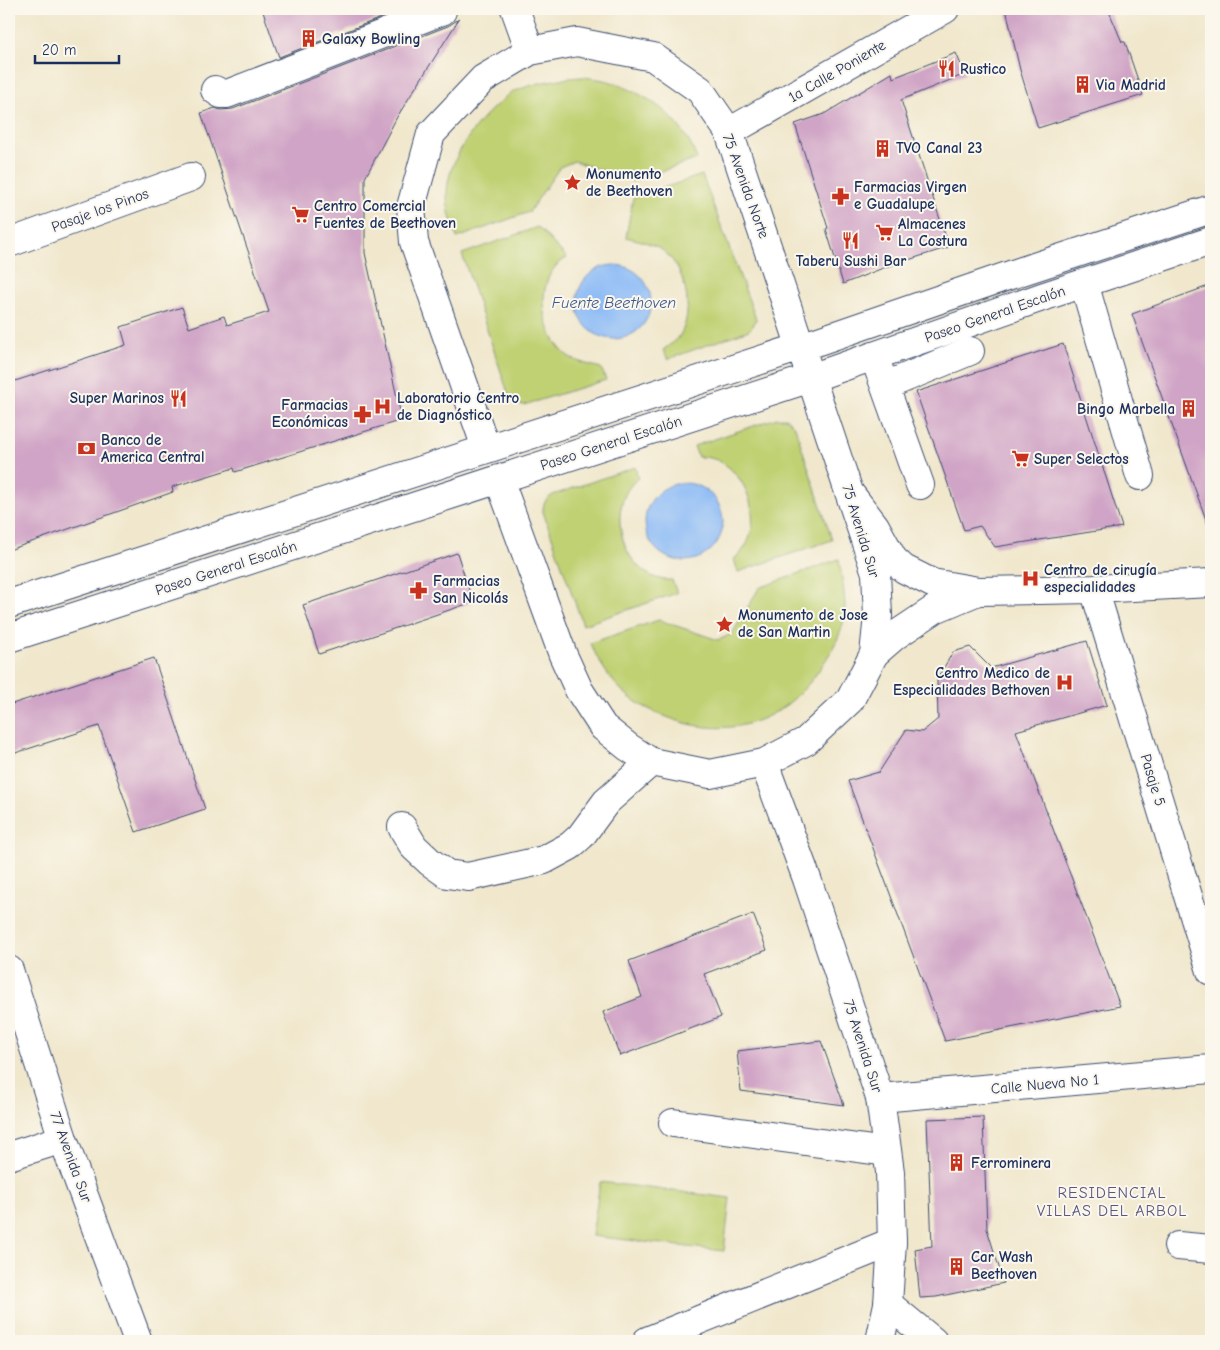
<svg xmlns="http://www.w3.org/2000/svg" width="1220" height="1350" viewBox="0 0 1220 1350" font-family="'Comic Neue',sans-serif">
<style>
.green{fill:#c0d173;stroke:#6e8068}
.water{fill:#8abaf6;stroke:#5274aa}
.building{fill:#d0a4c6}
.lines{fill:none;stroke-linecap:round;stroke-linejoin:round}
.minor-casing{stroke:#3b4b6e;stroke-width:30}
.major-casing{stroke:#3b4b6e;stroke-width:30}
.minor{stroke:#fff;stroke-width:28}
.major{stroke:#fff;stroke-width:28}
.labels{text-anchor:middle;stroke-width:4;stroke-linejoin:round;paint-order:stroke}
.poi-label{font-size:15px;font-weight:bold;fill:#1b2f5e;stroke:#fbf7ec;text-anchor:start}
.street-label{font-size:15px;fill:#1b2f5e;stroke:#fbf7ec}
.water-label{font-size:16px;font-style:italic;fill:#3c598c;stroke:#fbf7ec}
.neighbourhood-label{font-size:16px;letter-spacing:1px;fill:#5a5882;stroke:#fbf7ec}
</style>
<rect width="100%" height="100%" fill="#fbf7ec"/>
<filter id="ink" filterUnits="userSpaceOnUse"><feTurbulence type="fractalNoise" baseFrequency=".02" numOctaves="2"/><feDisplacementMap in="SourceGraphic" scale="10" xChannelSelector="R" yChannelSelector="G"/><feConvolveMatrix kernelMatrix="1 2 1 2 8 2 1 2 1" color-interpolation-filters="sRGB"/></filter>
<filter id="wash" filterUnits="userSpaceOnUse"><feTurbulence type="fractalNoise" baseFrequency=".0096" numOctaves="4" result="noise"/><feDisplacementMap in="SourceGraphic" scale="20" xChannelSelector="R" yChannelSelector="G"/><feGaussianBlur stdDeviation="1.12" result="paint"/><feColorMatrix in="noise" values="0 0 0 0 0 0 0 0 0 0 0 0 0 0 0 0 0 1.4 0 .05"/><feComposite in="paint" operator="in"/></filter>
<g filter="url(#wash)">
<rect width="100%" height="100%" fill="#f0e7cc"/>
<path class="green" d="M584,77C594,79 605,79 614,83C654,98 682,119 697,159L633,181L574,161L560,167L529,212L457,238C452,223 447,210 447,194C447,161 475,123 499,103C503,99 508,94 513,92C536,82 560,78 584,77Z
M702,175L756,319L753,326L749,330L668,359L663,350C668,346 674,342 678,338C697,313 685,263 659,248C648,242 637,240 626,237L633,198Z
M538,227L567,258C563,260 558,263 555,267C534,291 545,342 571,358C580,363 591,365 601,368L606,380L524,405C515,404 512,401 508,393L462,254Z
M777,418H786L795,427L832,540L738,572L734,559C766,535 753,480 721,462C714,458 706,457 698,457L694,446Z
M635,467L638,478C601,508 625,583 672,580L677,593L583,625L543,512C543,503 545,500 553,495Z
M839,559C841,575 845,592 845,608C845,630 831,653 819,670C782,724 727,741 667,717C653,711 638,705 627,695C610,681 599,662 590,643L659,620L718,640L732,634L759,588Z
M600,1182L730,1198L724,1251L592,1236Z"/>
<path class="water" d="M577 302a37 37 0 1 1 74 0a37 37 0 1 1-74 0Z
M645 522a39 39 0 1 1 78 0a39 39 0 1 1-78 0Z"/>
<g id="blocks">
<path class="building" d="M262,9H404L279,57Z
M1006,9H1108L1122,42H1125L1143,95L1038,128L1020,70Z
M459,19L397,117L365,178V253L402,420L235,472L234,468L172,487L173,492L9,550V383L126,345L121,327L182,307L189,328L224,316L227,325L269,312L201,113L215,108L221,110L233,109L448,26Z
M956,53L965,74L901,100L949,247L883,268L843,284L826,229L828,228L795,124L824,114L892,73L893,78Z
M1211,285V525H1208L1132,314Z
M1063,344L1122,527L995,547L980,526L964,530L916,392Z
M457,553L473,602L319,654L303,605Z
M1087,641L1107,705L1016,731L1120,1006L945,1041L848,781L879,772L906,730L922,732L938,719L937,679L953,652L970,647L991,668Z
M154,658L205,809L136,832L99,726L9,755V705Z
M753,914L767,950L704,974L721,1017L620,1056L603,1012L642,997L629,961Z
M821,1041L844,1105L741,1091L737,1051Z
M983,1117L987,1229L1004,1283L936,1297L920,1298L915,1249L932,1246L927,1119Z"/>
</g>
</g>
<g filter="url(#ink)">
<use href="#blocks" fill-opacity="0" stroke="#3b4b6e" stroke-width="1"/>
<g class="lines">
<defs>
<path id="minor" d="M215,90L221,94H227L442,11
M729,132L945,9
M9,243L191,177
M1084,283L1140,476
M874,356L920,485
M885,386L970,351
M852,496L875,526L893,559L904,569L932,583L978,591L1094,589L1211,583
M1094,589L1211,971
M874,654L896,635L935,609L978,591
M402,827L414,847L430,862L447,874L468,877L544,860L570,846L581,836L606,802L651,762
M9,970L63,1139L138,1341
M880,1098L1211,1069
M673,1123L887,1152
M9,1156L63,1139
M1178,1246L1211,1249
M888,1304L933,1341
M647,1341L892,1242"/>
<path id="major" d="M515,9L530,51
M486,448L414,242L411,207L431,134L483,79L530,51L577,42L653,57L700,90L729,132L876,573L878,616L874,654L850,700L806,741L764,763L710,774L651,762L628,747L603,727L579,690L563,655L499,479
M9,604L801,347L1022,271L1211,209
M9,638L811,378L1042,297L1211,241
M764,763L807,879L880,1098L890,1172L892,1242L888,1304L880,1341"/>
</defs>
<use href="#minor" class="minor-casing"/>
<use href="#major" class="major-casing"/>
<use href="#minor" class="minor"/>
<use href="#major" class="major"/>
</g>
</g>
<defs>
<symbol id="building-bare" viewBox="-9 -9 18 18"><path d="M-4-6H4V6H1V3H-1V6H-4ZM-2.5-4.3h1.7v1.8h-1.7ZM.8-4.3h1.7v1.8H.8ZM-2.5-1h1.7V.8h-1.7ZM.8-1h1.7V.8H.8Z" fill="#c8321e" stroke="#fbf7ec" stroke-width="2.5" paint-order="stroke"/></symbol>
<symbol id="restaurant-bare" viewBox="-9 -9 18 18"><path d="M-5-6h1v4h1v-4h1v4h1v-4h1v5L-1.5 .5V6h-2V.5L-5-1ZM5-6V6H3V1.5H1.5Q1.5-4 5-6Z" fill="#c8321e" stroke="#fbf7ec" stroke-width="2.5" paint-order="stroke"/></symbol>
<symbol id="sight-bare" viewBox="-9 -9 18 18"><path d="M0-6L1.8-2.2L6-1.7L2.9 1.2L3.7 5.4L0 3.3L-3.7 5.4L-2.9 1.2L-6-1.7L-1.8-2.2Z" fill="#c8321e" stroke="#fbf7ec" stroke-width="2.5" paint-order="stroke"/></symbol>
<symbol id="pharmacy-bare" viewBox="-9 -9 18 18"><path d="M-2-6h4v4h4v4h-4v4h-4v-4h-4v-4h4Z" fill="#c8321e" stroke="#fbf7ec" stroke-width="2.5" paint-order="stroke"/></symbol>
<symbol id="supermarket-bare" viewBox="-9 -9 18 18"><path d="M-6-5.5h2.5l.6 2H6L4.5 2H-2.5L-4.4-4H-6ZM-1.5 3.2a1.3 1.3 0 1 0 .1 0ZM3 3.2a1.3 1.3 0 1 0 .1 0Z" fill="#c8321e" stroke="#fbf7ec" stroke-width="2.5" paint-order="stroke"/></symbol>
<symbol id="hospital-bare" viewBox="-9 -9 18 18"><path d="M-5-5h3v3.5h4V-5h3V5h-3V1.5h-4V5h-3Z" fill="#c8321e" stroke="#fbf7ec" stroke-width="2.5" paint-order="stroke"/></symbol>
<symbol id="bank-bare" viewBox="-9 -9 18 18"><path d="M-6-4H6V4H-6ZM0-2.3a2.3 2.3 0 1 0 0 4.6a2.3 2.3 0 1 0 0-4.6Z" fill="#c8321e" stroke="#fbf7ec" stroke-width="2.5" paint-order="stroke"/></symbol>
</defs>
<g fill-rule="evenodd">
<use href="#building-bare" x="296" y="26" width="25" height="25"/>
<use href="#restaurant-bare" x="934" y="56" width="25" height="25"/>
<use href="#building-bare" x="1070" y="72" width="25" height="25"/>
<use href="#building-bare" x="870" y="136" width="25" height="25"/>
<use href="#sight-bare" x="560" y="170" width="25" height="25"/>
<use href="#pharmacy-bare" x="828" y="184" width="25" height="25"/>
<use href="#supermarket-bare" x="288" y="202" width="25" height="25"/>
<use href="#supermarket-bare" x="872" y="220" width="25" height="25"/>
<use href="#restaurant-bare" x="838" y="228" width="25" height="25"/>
<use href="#restaurant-bare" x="166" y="386" width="25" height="25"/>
<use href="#hospital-bare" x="370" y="394" width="25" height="25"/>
<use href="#building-bare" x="1176" y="396" width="25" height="25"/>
<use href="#pharmacy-bare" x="350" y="402" width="25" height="25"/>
<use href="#bank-bare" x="74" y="436" width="25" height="25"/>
<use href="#supermarket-bare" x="1008" y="446" width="25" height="25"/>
<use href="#hospital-bare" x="1018" y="566" width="25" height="25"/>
<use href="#pharmacy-bare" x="406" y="578" width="25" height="25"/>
<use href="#sight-bare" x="712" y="612" width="25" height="25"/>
<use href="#hospital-bare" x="1052" y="670" width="25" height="25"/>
<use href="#building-bare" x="944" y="1150" width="25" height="25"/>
<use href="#building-bare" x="944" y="1254" width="25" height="25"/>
</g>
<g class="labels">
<g class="poi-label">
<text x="322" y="44">Galaxy Bowling</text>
<text x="960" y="74">Rustico</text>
<text x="1096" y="90">Via Madrid</text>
<text x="896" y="153">TVO Canal 23</text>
<text x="586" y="179">Monumento<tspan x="586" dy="17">de Beethoven</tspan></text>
<text x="854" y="192">Farmacias Virgen<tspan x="854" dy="17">e Guadalupe</tspan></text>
<text x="314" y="211">Centro Comercial<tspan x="314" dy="17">Fuentes de Beethoven</tspan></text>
<text x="898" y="229">Almacenes<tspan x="898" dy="17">La Costura</tspan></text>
<text x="851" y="266" text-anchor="middle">Taberu Sushi Bar</text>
<text x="164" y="403" text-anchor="end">Super Marinos</text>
<text x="397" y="403">Laboratorio Centro<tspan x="397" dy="17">de Diagnóstico</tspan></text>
<text x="348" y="410" text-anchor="end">Farmacias<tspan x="348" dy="17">Económicas</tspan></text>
<text x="1175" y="414" text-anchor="end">Bingo Marbella</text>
<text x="101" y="445">Banco de<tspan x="101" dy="17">America Central</tspan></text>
<text x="1034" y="464">Super Selectos</text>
<text x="1044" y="575">Centro de cirugía<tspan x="1044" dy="17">especialidades</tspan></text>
<text x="433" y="586">Farmacias<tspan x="433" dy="17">San Nicolás</tspan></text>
<text x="738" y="620">Monumento de Jose<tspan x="738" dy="17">de San Martin</tspan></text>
<text x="1050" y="678" text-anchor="end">Centro Medico de<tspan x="1050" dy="17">Especialidades Bethoven</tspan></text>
<text x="971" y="1168">Ferrominera</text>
<text x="971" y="1262">Car Wash<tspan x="971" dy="17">Beethoven</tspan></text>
</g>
<g class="street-label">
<text transform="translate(837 71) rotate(-30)" y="5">1a Calle Poniente</text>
<text transform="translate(746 186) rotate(70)" y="5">75 Avenida Norte</text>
<text transform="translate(100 210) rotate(-20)" y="5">Pasaje los Pinos</text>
<text transform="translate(995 314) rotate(-19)" y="5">Paseo General Escalón</text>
<text transform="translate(611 443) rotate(-18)" y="5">Paseo General Escalón</text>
<text transform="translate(861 531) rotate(73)" y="5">75 Avenida Sur</text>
<text transform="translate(226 568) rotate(-18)" y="5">Paseo General Escalón</text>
<text transform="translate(1153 780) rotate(73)" y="5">Pasaje 5</text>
<text transform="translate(863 1046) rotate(72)" y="5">75 Avenida Sur</text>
<text transform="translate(1045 1084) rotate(-5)" y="5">Calle Nueva No 1</text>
<text transform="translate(71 1157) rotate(70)" y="5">77 Avenida Sur</text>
</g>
<g class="water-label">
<text x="614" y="308">Fuente Beethoven</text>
</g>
<g class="neighbourhood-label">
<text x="1112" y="1198">RESIDENCIAL<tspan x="1112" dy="18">VILLAS DEL ARBOL</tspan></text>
</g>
</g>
<rect width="1220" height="1350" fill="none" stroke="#fbf7ec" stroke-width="30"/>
<path d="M35 55v8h84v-8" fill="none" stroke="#1b2f5e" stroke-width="2.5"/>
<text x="42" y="55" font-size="15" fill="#1b2f5e" stroke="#fbf7ec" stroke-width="4" paint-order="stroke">20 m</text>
</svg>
